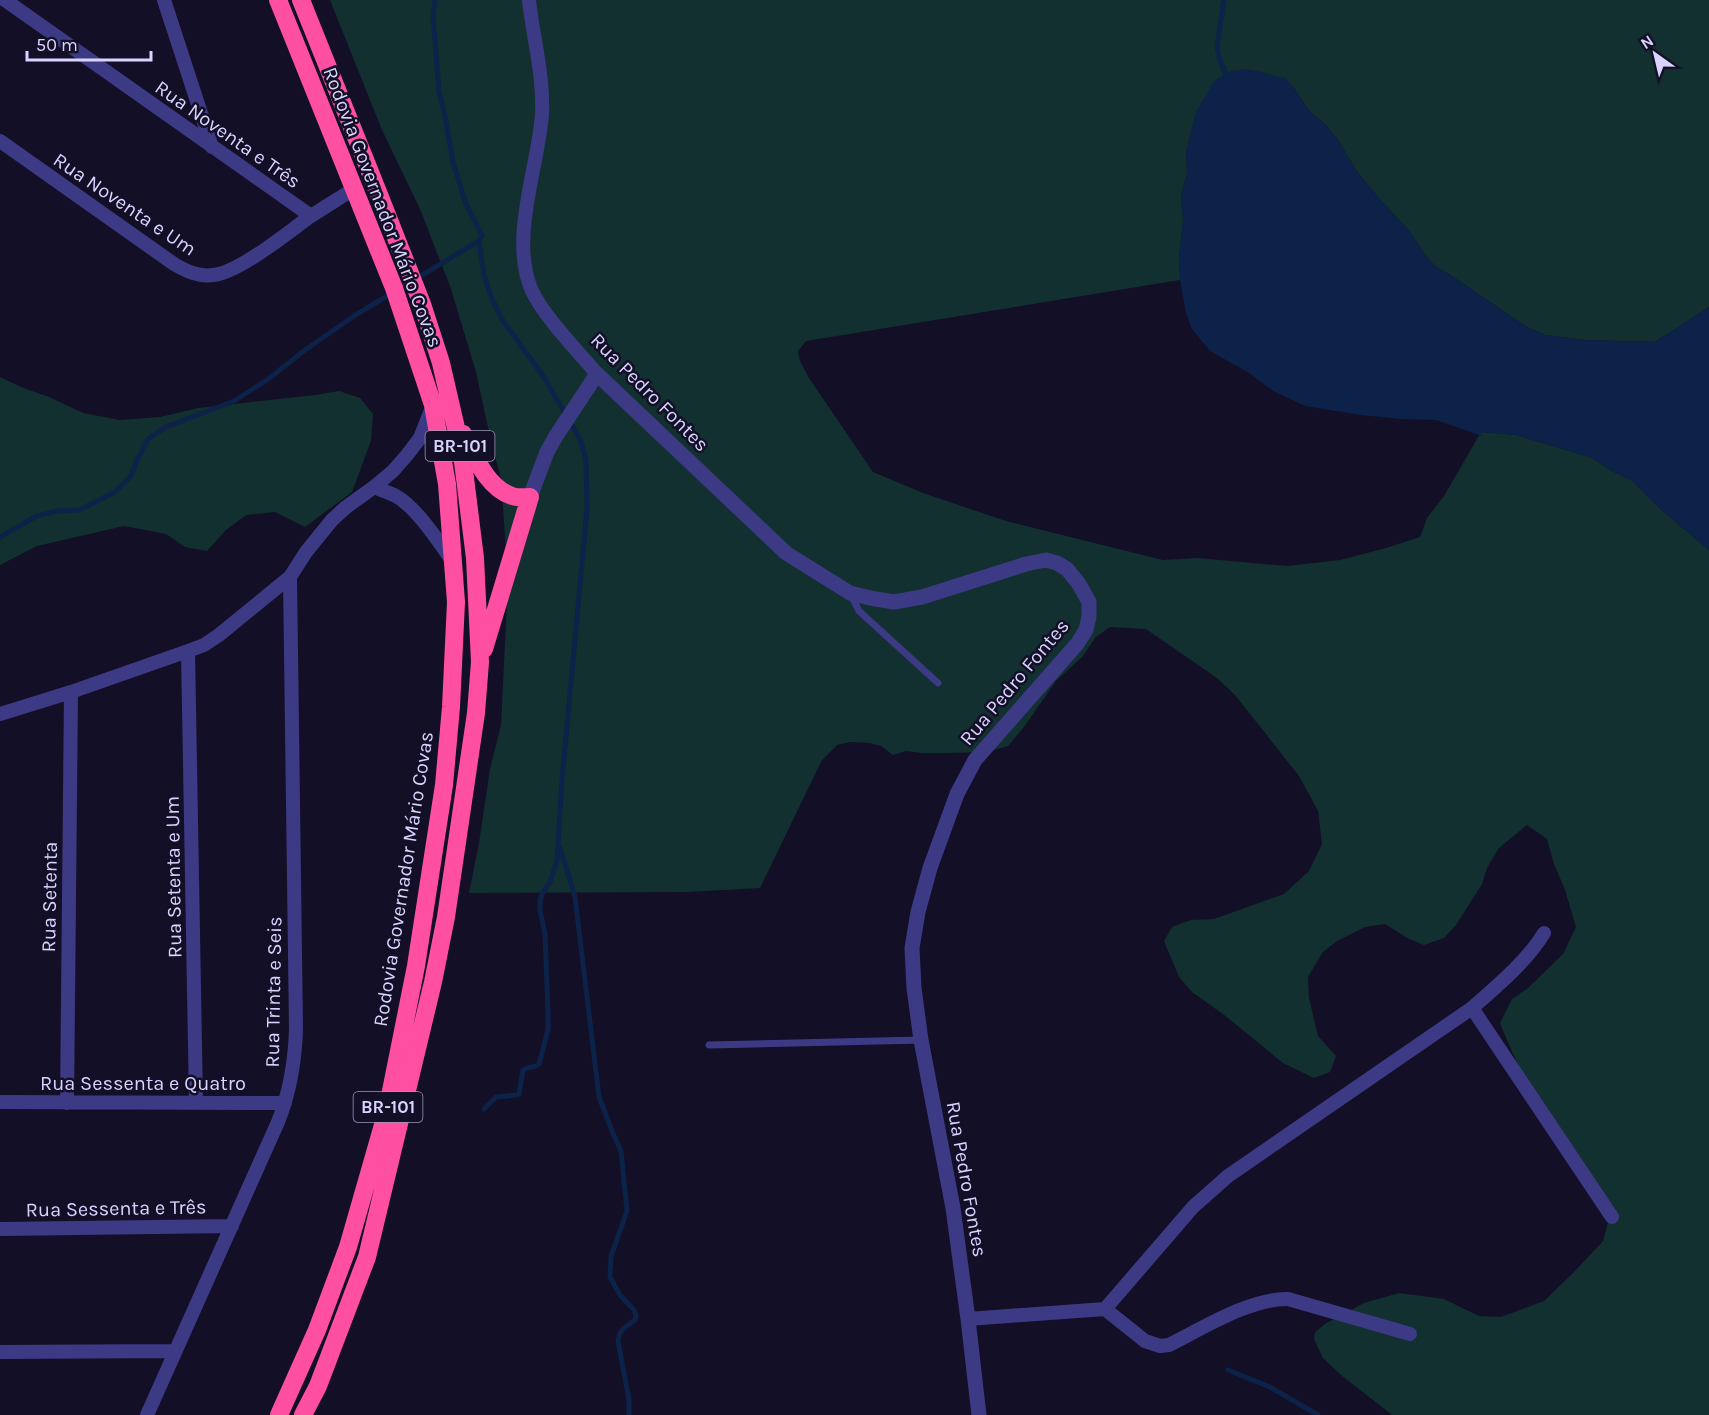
<svg xmlns="http://www.w3.org/2000/svg" width="1709" height="1415" viewBox="0 0 1709 1415" font-family="Karla,sans-serif">
<style>
.green{fill:#12302f}
.water{fill:#0c2248}
.lines{fill:none;stroke-linecap:round;stroke-linejoin:round}
.stream{stroke:#0c2248;stroke-width:5}
.service{stroke:#3d3a85;stroke-width:7}
.minor{stroke:#3d3a85;stroke-width:14}
.tertiary{stroke:#3d3a85;stroke-width:15}
.motorway{stroke:#ff4fa3;stroke-width:18}
.labels{text-anchor:middle;stroke-width:5;stroke-linejoin:round;paint-order:stroke}
.shield{fill:#130f26;stroke:#9e99be;stroke-width:1.5}
.shield-label{font-size:18px;font-weight:bold;fill:#d9d4ff}
.street-label{font-size:20px;fill:#d9d4ff;stroke:#130f26}
</style>
<rect width="100%" height="100%" fill="#130f26"/>
<path class="green" d="M330,0H1709V307L1655,342L1585,340L1545,335L1525,326L1452,276L1436,267L1424,254L1411,233L1375,194L1356,170L1338,140L1324,123L1311,113L1293,87L1186,151L1187,175L1181,194L1183,221L1179,258L1180,280L806,341L798,351L800,361L809,378L873,472L923,493L1006,521L1163,560L1198,558L1287,566L1340,560L1386,548L1420,537L1427,518L1444,496L1481,432L1517,435L1592,458L1612,471L1631,480L1657,506L1709,550V1415H1392L1341,1375L1323,1358L1314,1339L1315,1332L1325,1324L1364,1303L1399,1293L1444,1299L1479,1316L1501,1317L1544,1301L1574,1272L1603,1241L1609,1219C1571,1156 1527,1093 1500,1023L1512,999L1528,988L1563,954L1576,927L1565,890L1554,864L1547,839L1527,825L1499,848L1487,868L1482,884L1456,925L1444,938L1424,945L1409,939L1385,924L1365,927L1337,941L1323,952L1308,977L1309,998L1318,1036L1336,1056L1330,1072L1314,1078L1283,1063L1223,1014L1192,992L1179,977L1164,941L1172,927L1191,920L1214,919L1284,894L1309,871L1322,844L1318,811L1299,776L1235,695L1217,678L1146,629L1110,627L1096,637L1082,657L1056,681L1024,727L1008,746L987,752L948,753H921L906,751L893,755L881,746L869,743L850,742L837,745L822,760L760,888L687,892L469,893L479,843L490,769L501,725L508,581L501,478L492,446L476,372L451,289L420,209L382,130Z
M0,377L21,387L49,397L83,413L120,420L160,417L198,408L315,395L339,391L360,398L373,414L371,441L352,492L305,527L275,512L246,515L226,530L207,551L185,547L166,534L124,526L37,546L0,565Z"/>
<path class="water" d="M1248,69L1285,78L1293,87L1311,113L1324,123L1338,140L1356,170L1375,194L1411,233L1424,254L1436,267L1452,276L1525,326L1545,335L1585,340L1655,342L1709,307V550L1657,506L1631,480L1612,471L1592,458L1517,435L1481,432L1482,436L1436,420L1401,419L1360,415L1305,406L1273,391L1249,373L1210,351L1192,329L1186,313L1180,280L1179,258L1183,221L1181,194L1187,175L1186,151L1196,112L1215,80L1231,71Z"/>
<g class="lines">
<path class="stream" d="M435,0L433,16L439,91L445,117L453,162L466,204L482,235L479,241L484,275L492,299L503,321L544,377L581,441L586,460L587,509L562,780L557,861L550,882L542,894L540,901V910L545,934L548,1012V1030L539,1064C535,1068 528,1066 523,1070L519,1094L517,1095L496,1097L484,1109
M1224,0L1217,46L1219,58L1228,80
M0,537L37,516L56,511L79,510L115,492L131,476L137,460L148,439L166,427L234,401L267,380L305,350L357,314L479,241
M560,848L575,897L599,1097L612,1131L621,1151L627,1211L611,1256L610,1277L620,1295L634,1310L636,1315L635,1320L624,1328L620,1333L618,1341L629,1400V1415
M1228,1370L1270,1387L1318,1415"/>
<path class="service" d="M851,595L859,611L938,683
M709,1045L921,1040"/>
<path class="minor" d="M5,0L311,216
M164,0L212,147
M529,0C533,38 544,76 542,114C538,169 509,239 532,291C545,318 577,350 597,374
M0,141L174,264C186,271 198,277 213,275C238,273 286,234 308,218C323,208 340,198 355,188
M374,487C381,490 390,493 396,496C417,508 439,542 453,562
M188,651L196,1102
M0,714L71,692L188,651L204,645L219,635L290,577L306,552L332,520L345,508L374,487L393,471L407,455L420,438L433,405
M1472,1008L1612,1217
M0,1102L285,1103
M67,1103L71,692
M0,1229L232,1226
M1105,1309L1193,1207L1228,1176L1472,1008C1496,987 1528,960 1544,933
M968,1319L1105,1309L1145,1341L1160,1346L1169,1345C1203,1328 1251,1298 1288,1299L1410,1334
M0,1352L175,1351
M147,1415L278,1122C290,1092 295,1061 296,1029L290,577"/>
<path class="tertiary" d="M530,497L547,452L556,436L597,374L786,553L850,593L870,598L894,602L922,597L1026,564L1046,560L1057,563L1067,569L1079,584L1089,602V617L1086,630L1077,644L975,760L957,794L930,868L918,912L912,948L914,988L921,1040L953,1208L968,1319L979,1415"/>
<path class="motorway" d="M278,0L394,288L433,405L447,484L456,602L451,707L444,785L416,966L387,1111L348,1247L317,1330L279,1415
M301,0L378,192L422,304L441,363L462,454L475,558L480,662L476,713L446,917L433,982L367,1257L318,1386L303,1415
M463,434C475,456 486,487 512,496C517,498 524,497 530,497L484,649"/>
</g>
<g class="labels">
<g class="shield">
<rect x="425.5" y="431" width="69" height="30" rx="4.5"/>
<rect x="353.5" y="1092" width="69" height="30" rx="4.5"/>
</g>
<g class="shield-label">
<text x="460" y="452">BR-101</text>
<text x="388" y="1113">BR-101</text>
</g>
<g class="street-label">
<text transform="translate(228 134) rotate(35)" y="7">Rua Noventa e Três</text>
<text transform="translate(125 204) rotate(34)" y="7">Rua Noventa e Um</text>
<text transform="translate(383 207) rotate(69)" y="7">Rodovia Governador Mário Covas</text>
<text transform="translate(650 392) rotate(45)" y="7">Rua Pedro Fontes</text>
<text transform="translate(1014 682) rotate(-50)" y="7">Rua Pedro Fontes</text>
<text transform="translate(173 877) rotate(-91)" y="7">Rua Setenta e Um</text>
<text transform="translate(403 879) rotate(-81)" y="7">Rodovia Governador Mário Covas</text>
<text transform="translate(49 897) rotate(-89)" y="7">Rua Setenta</text>
<text transform="translate(273 992) rotate(-89)" y="7">Rua Trinta e Seis</text>
<text x="143" y="1090">Rua Sessenta e Quatro</text>
<text transform="translate(967 1179) rotate(80)" y="7">Rua Pedro Fontes</text>
<text transform="translate(116 1208) rotate(-1)" y="7">Rua Sessenta e Três</text>
</g>
</g>
<g transform="translate(1655 54) rotate(326)" stroke="#130f26" stroke-width="4.5" paint-order="stroke">
<path d="M0-4.5L10 22L0 15L-10 22Z" fill="#d9d4ff"/>
<text y="-9" font-size="16" font-weight="bold" text-anchor="middle" fill="#d9d4ff">N</text>
</g>
<path d="M27 51v9h124v-9" fill="none" stroke="#d9d4ff" stroke-width="3"/>
<text x="36" y="51" font-size="18" fill="#d9d4ff" stroke="#130f26" stroke-width="4.5" paint-order="stroke">50 m</text>
</svg>
